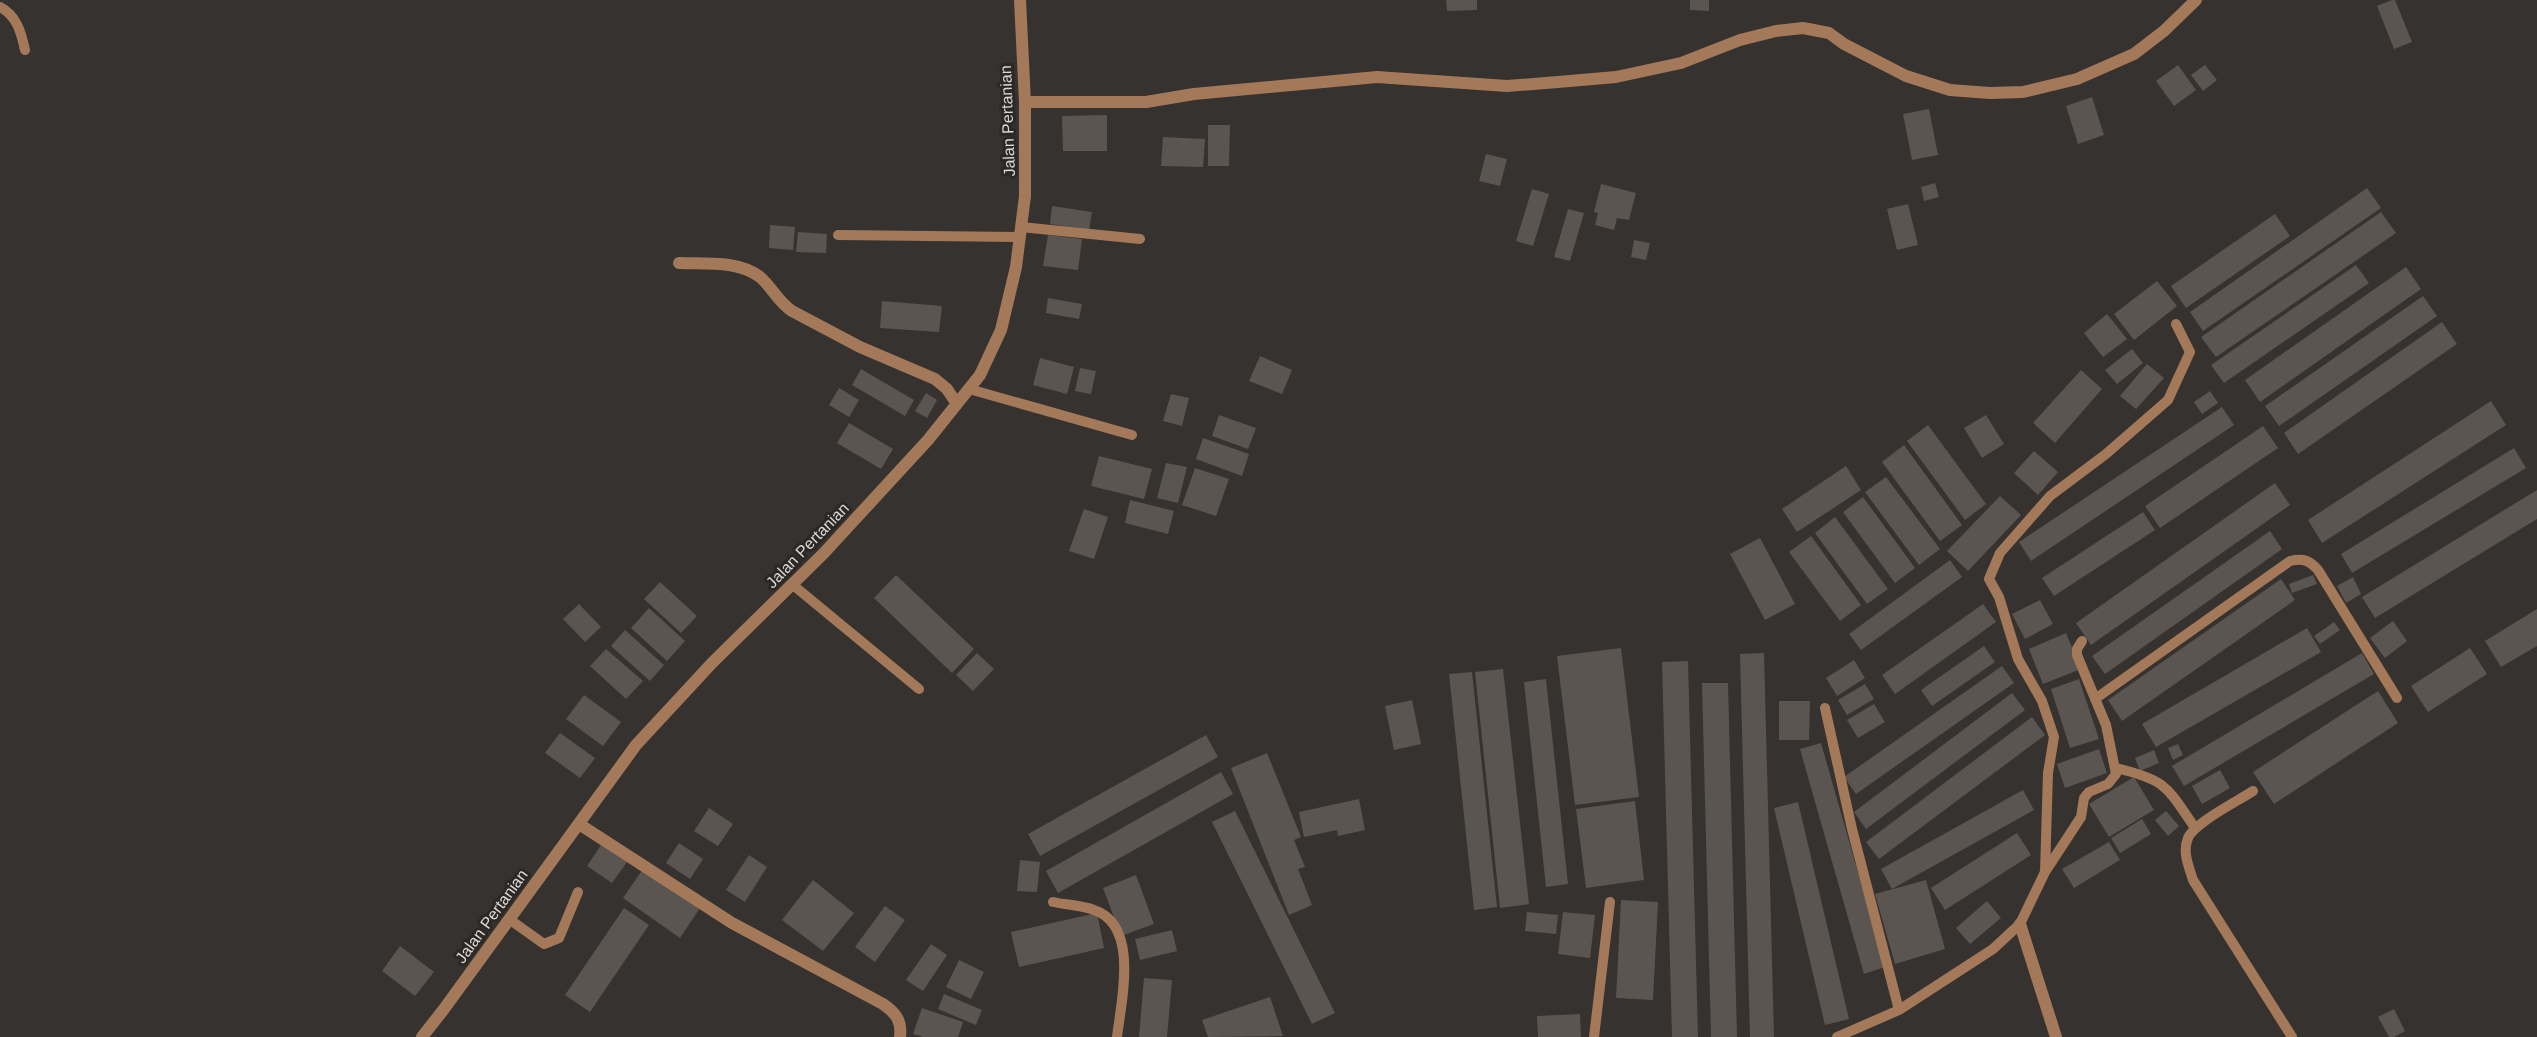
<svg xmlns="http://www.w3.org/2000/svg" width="2537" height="1037" viewBox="0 0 2537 1037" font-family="Arial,sans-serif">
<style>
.building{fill:#5a5551}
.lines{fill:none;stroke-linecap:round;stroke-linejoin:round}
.service{stroke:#a47959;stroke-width:10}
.minor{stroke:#a47959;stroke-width:12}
.labels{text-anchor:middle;stroke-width:6;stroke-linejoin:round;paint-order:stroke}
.street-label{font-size:16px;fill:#dbd8d6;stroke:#2c2825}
</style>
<rect width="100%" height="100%" fill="#36322f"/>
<path class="building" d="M1446,0H1477V10L1447,11Z
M1690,0H1709V11L1690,10Z
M2392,0H2395L2412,42L2394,49L2377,6Z
M2178,65L2196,90L2174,106L2156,81Z
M2205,65L2217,80L2203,91L2191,75Z
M2092,97L2104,135L2078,144L2066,106Z
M1929,109L1938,155L1912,160L1903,114Z
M1107,115V151H1063L1062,116Z
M1208,125H1230L1229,166H1208Z
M1163,137L1205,139L1203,167L1161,166Z
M1486,154L1507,159L1500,186L1479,181Z
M1935,183L1939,197L1924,201L1921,187Z
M1601,184L1636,193L1629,220L1617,218L1614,230L1595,225L1598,213L1594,212Z
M2367,188L2381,208L2203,331L2190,312Z
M1532,189L1549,194L1533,246L1516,241Z
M1908,204L1918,245L1897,250L1887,209Z
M1052,206L1092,212L1089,230L1050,224Z
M1568,209L1584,213L1570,261L1554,257Z
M2381,212L2396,233L2216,357L2201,337Z
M2275,214L2290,236L2186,308L2171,286Z
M770,225L795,227L793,250L769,248Z
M798,232L827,234L826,253L796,252Z
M1048,235L1082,239L1078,270L1043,266Z
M1634,240L1650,243L1646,260L1631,257Z
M2356,265L2369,283L2224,383L2211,365Z
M2406,267L2421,289L2260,402L2245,380Z
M2157,281L2177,306L2134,340L2114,314Z
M2423,296L2437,316L2279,426L2265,406Z
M1048,298L1082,304L1079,319L1046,313Z
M882,301L942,306L939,332L880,328Z
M2107,314L2127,339L2103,357L2084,333Z
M2442,322L2457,344L2298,454L2284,433Z
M2132,349L2143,363L2117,384L2105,370Z
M1260,356L1292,370L1282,394L1249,381Z
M1040,358L1074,367L1067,394L1033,385Z
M2147,364L2164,378L2136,409L2120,396Z
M1080,368L1096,371L1091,394L1075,391Z
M861,369L914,400L905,416L852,385Z
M2081,370L2102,389L2055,443L2033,423Z
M839,388L859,400L849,417L829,405Z
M2210,391L2218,403L2202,414L2194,402Z
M926,393L937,400L927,418L915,411Z
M1171,394L1189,398L1182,426L1163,421Z
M2491,401L2506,425L2322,543L2308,520Z
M2222,407L2234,425L2031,561L2019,542Z
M1219,415L1256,428L1248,449L1212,436Z
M1986,415L2004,444L1982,458L1964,428Z
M849,423L893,449L881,469L837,443Z
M1928,425L1986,504L1965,520L1907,441Z
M2263,426L2278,448L2160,528L2145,506Z
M1203,438L1249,454L1242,476L1196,459Z
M1904,445L1962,525L1940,541L1882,462Z
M2514,448L2526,468L2352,573L2341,554Z
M2034,451L2058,472L2038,495L2014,473Z
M1099,456L1152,469L1144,499L1091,486Z
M1166,463L1187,467L1178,503L1157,498Z
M1846,466L1861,490L1797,532L1782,509Z
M1195,468L1229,479L1216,516L1182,505Z
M1886,477L1940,549L1919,565L1865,492Z
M2275,483L2290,505L2091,645L2076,623Z
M2537,490V519L2375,618L2362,597Z
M2000,496L2021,515L1968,571L1947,551Z
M1863,497L1915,568L1895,583L1843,512Z
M1130,500L1174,511L1168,534L1125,523Z
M1084,509L1108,517L1094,559L1069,551Z
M2143,512L2155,530L2054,596L2042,578Z
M1835,517L1888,589L1867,604L1815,533Z
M2270,531L2282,549L2105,674L2092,656Z
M1811,536L1861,605L1840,621L1789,552Z
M1760,538L1795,604L1765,620L1730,554Z
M1950,560L1962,577L1861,650L1849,634Z
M896,575L974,649L952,673L874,598Z
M2313,575L2317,584L2292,593L2289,584Z
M2353,577L2361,594L2346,603L2337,586Z
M2281,579L2295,600L2122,721L2108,700Z
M660,582L697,616L681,633L644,599Z
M2040,600L2053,624L2025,639L2012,614Z
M579,604L601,627L585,642L563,619Z
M1983,604L1996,622L1895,694L1882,675Z
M649,608L685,641L667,661L631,628Z
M2537,609V646L2501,667L2485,641Z
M2393,621L2407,641L2385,658L2370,638Z
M2334,622L2340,630L2320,644L2314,636Z
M2307,628L2321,652L2156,747L2142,724Z
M625,630L664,665L650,681L611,646Z
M2066,633L2081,669L2043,684L2029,649Z
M1984,646L1995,662L1932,706L1921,690Z
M1621,648L1639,797L1575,805L1557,656Z
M2470,648L2487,674L2428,712L2411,686Z
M606,649L643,681L626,699L590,666Z
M977,653L994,669L973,691L956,675Z
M1764,653L1774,1037H1750L1740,654Z
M2362,653L2374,674L2184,786L2172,766Z
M1854,660L1865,678L1837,696L1826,678Z
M1688,661L1698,1037H1672L1662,662Z
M2002,666L2014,683L1856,794L1844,777Z
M1503,669L1529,904L1500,908L1475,672Z
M1472,672L1497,907L1474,910L1449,674Z
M1546,679L1568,884L1546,887L1524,682Z
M2079,679L2099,739L2070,748L2051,689Z
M1702,683H1728L1737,1037H1711Z
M1865,684L1874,699L1847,715L1838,700Z
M2378,691L2398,723L2274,804L2253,772Z
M2012,693L2025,710L1866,829L1854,812Z
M584,695L621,722L603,746L566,719Z
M1412,700L1421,744L1394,750L1385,706Z
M1779,701H1810L1809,740H1779Z
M1874,704L1885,722L1858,738L1847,720Z
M2032,717L2045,735L1879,859L1866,842Z
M560,733L595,758L580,778L545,753Z
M1206,735L1218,757L1040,856L1028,834Z
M1821,743L1885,967L1864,974L1800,749Z
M2178,744L2183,755L2173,760L2168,748Z
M2099,749L2107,773L2065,788L2057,764Z
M2154,750L2159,763L2140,771L2135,758Z
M1267,753L1301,837L1294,840L1305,867L1298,869L1312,905L1289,915L1231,768Z
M2220,770L2230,788L2202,804L2192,786Z
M1221,772L1233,794L1058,893L1046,871Z
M2134,777L2154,810L2109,837L2089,804Z
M2023,790L2034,810L1892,889L1881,869Z
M1359,799L1365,830L1338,836L1337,830L1304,837L1299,812Z
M1635,801L1644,880L1586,888L1576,809Z
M1798,802L1849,1019L1825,1025L1774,808Z
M709,808L733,824L718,846L694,831Z
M1235,811L1335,1013L1312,1024L1212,822Z
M2166,811L2179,826L2168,836L2155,820Z
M2142,819L2151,834L2120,853L2111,838Z
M2017,833L2031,855L1945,910L1931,888Z
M2109,842L2120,860L2074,888L2062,869Z
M679,843L703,859L690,879L666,863Z
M601,845L627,862L612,883L587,866Z
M749,855L767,867L745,902L726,890Z
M1020,860L1040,862L1037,892L1017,891Z
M643,869L700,908L680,938L623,898Z
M1136,875L1154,924L1121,936L1103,888Z
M813,880L854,913L823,951L782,920Z
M1926,880L1945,949L1895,964L1875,894Z
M1621,900L1658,902L1653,1000L1616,998Z
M1987,901L2001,918L1970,944L1956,928Z
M885,906L905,920L875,962L855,947Z
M624,908L649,925L590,1012L565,995Z
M1527,912L1558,915L1556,934L1525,931Z
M1563,912L1595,915L1590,958L1558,954Z
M1097,913L1104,948L1019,967L1011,932Z
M1172,930L1177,951L1140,960L1135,939Z
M931,944L947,955L923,991L906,980Z
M400,946L434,972L415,996L382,971Z
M959,960L984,972L971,999L946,987Z
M1144,978L1172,980L1167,1037H1139Z
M944,994L982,1010L976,1025L938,1009Z
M1270,997L1283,1036L1208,1037L1202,1020Z
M922,1008L963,1022L958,1037H923L913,1034Z
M2394,1009L2405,1031L2394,1037H2389L2378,1017Z
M1580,1014L1581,1037H1538L1537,1016Z"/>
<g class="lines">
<path class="service" d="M0,7C17,16 21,32 25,50
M1021,227L1140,239
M838,235L1020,237
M969,389L1132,435
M793,585L919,689
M2095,699L2290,561C2303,558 2309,560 2318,570L2397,698
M1825,708L1852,829L1899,1010
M2116,768C2167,780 2167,787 2195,828
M2253,791C2238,801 2194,823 2188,838C2182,852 2189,867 2193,880L2292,1037
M2045,872L2081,817L2084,798L2089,792L2108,784L2116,774L2106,725L2077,655V649L2082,641
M1053,902C1066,905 1081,905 1094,910C1140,925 1121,1002 1117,1037
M509,919L544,944L559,938L578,892
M1594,1037L1610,902
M1837,1037L1899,1010L1993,949L2020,924L2045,872L2048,773L2054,737L2042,701L2018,659L1999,597L1989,579L2000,553L2050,496L2106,454L2168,400L2190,352L2176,324"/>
<path class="minor" d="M1025,102H1146L1194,94L1377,77L1507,86L1558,82L1616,77L1681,63L1740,40L1776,31L1803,28L1829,33L1844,44L1906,76L1950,90L1990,93L2023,92L2077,79L2134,54L2164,31L2196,0
M679,263C705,264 738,260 760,277C772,287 778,302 792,311L860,347L935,379L947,389L957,404
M579,824L732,923L883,1004C896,1013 902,1021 900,1037
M2020,924L2056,1037
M422,1037L444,1009L636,745L712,663L823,554L928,440L980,375L1001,330L1016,267L1025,196V102L1020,0"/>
</g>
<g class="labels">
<g class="street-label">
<text transform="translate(1007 121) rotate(-92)" y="6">Jalan Pertanian</text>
<text transform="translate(807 545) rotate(-46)" y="6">Jalan Pertanian</text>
<text transform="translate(491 916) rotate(-54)" y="6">Jalan Pertanian</text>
</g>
</g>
</svg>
